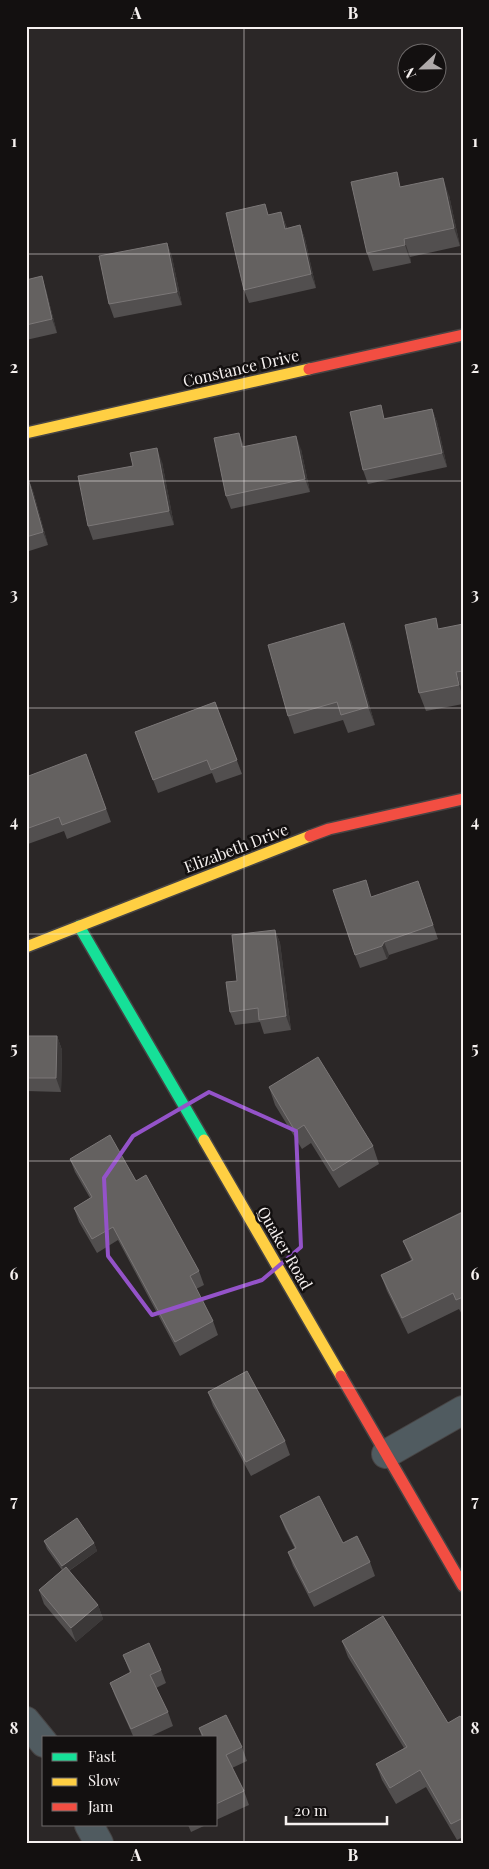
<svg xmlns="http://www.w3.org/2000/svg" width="489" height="1869" viewBox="0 0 489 1869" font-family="'Playfair Display',serif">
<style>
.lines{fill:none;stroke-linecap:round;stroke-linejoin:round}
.street-casing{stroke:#474444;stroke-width:30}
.fast-casing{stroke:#474444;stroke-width:14}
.slow-casing{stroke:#474444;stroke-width:14}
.jam-casing{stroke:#474444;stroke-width:14}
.street{stroke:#505b60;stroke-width:28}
.fast{stroke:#16e098;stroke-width:11}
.slow{stroke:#ffcf43;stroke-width:11}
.jam{stroke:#f24e42;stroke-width:11}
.wall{fill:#524f4f}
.shaded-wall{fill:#3b3838}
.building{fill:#646160;stroke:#7b7777}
.marked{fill:none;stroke:#9453c9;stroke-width:4;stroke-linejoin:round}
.grid{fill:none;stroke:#f6f1f0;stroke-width:1;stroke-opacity:0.55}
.labels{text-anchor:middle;stroke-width:5;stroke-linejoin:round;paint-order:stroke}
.street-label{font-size:16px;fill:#f6f1f0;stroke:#131010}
.neatline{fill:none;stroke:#f6f1f0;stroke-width:2}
.grid-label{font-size:16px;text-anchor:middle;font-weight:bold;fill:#f6f1f0}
</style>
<rect width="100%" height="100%" fill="#2b2727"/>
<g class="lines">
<defs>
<path id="street" d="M386,1454L463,1410
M26,1721L44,1743
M89,1825L99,1843"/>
<path id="fast" d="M79,926L204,1140"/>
<path id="slow" d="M26,433L309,369
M26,947L310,836
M204,1140L341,1376"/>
<path id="jam" d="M309,369L463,335
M310,836L329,829L463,799
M341,1376L463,1586"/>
</defs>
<use href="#street" class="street-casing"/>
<use href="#fast" class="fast-casing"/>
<use href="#slow" class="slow-casing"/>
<use href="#jam" class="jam-casing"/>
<use href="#street" class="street"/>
<use href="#fast" class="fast"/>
<use href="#slow" class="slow"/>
<use href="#jam" class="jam"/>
</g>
<path class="wall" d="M402,186L449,195L460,246L410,257L411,263L373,271L367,253Z
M281,212L287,228L300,225L305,239L316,288L249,303L244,290L269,215Z
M167,243L172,257L182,305L114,318L109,304Z
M26,280L46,290L57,333L26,340Z
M432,409L437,422L447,467L368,484L363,470L385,418Z
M239,433L244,447L301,449L310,492L231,509L226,496Z
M162,462L174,525L93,540L88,526Z
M26,478H28L33,491L48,545L26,552Z
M463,624V704L426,711L419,693L440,629Z
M351,641L375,725L348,733L343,720L294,734L288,716Z
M215,702L242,774L216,783L212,773L158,793L135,732Z
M86,754L111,822L67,839L64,831L28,844L26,838V777Z
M423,895L438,939L389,955L387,959L360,968L355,955L372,897Z
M275,930L280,943L291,1030L264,1034L260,1022L235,1025L230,1012L237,981Z
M26,1036H57L62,1050L61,1092L26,1091Z
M269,1087L373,1146L379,1164L339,1188L311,1143L302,1149L275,1105Z
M70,1159L136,1181L199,1271L204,1285L196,1289L213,1321L218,1335L180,1356L118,1240L97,1253L79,1222L74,1208L90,1198L75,1172Z
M463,1211V1316L459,1309L408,1334L387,1291L381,1275L411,1260L403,1241Z
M208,1392L285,1441L290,1455L251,1476L213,1406Z
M280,1516L343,1543L370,1562L375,1576L314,1607L293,1566L288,1552L295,1549L285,1529Z
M44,1541L94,1543L97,1551L69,1571L98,1605L103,1619L76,1642L44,1604L39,1590L62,1570L47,1549Z
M342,1641L448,1723L463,1720V1837L457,1840L426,1787L396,1804L382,1780L376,1764L404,1748L348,1657Z
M123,1655L161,1670L166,1683L156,1688L168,1712L173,1726L147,1738H134L115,1696L110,1683L130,1673Z
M199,1728L242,1747L247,1761L232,1768L244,1791L249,1805L216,1820V1738H202Z
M188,1825H206L191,1832Z"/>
<path class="shaded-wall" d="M443,178L449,195L460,246L454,228Z
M281,212L286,226L290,242L285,229Z
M300,225L305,239L316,288L311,274Z
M404,239L410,257L411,263L405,245Z
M167,243L172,257L182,305L177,292Z
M42,276L46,290L57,333L52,319Z
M432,409L437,422L447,467L442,453Z
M296,436L301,449L310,492L305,479Z
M157,448L162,462L174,525L169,511Z
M28,478L33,491L48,545L43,532Z
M344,623L351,641L375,725L368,707Z
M456,672L462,690L463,697L459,685Z
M275,930L280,943L291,1030L286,1016Z
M384,942L389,955L387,959L382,946Z
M57,1036L62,1050L61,1092L56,1078Z
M94,1543L97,1551L64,1574L62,1566Z
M98,1605L103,1619L76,1642L71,1628Z"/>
<path class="building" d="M397,172L400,187L443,178L454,228L404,239L405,245L367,253L351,182Z
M265,204L268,215L281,212L285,229L300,225L311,274L244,290L226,213Z
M167,243L177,292L109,304L99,256Z
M42,276L52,319L26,325V280Z
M381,405L384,419L432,409L442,453L363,470L350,412Z
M239,433L242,447L296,436L305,479L226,496L214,438Z
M157,448L169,511L88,526L78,476L133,466L130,453Z
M26,478H28L43,532L26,537Z
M436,618L438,629L463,624V671L456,672L459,685L419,693L405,625Z
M344,623L368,707L341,715L337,702L288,716L268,645Z
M215,702L237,760L211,770L207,760L153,780L135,732Z
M86,754L106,809L62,825L59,817L26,829V777Z
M366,880L371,897L418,881L433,925L384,942L382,946L355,955L333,890Z
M275,930L286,1016L259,1020L258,1008L230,1012L226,982L237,981L232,935Z
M26,1036H57L56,1078H26Z
M318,1057L373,1146L333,1171L304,1125L295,1131L269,1087Z
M110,1135L136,1181L146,1175L199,1271L190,1276L213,1321L175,1342L113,1227L92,1239L74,1208L92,1197L70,1159Z
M463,1212V1297L456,1300L453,1293L402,1318L381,1275L413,1260L403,1241Z
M247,1371L285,1441L246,1462L208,1392Z
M319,1496L343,1543L357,1536L370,1562L309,1593L288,1552L296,1548L280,1516Z
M77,1518L94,1543L62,1566L44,1541Z
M66,1567L98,1605L71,1628L39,1590Z
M383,1616L448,1723L460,1716L463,1720V1755L462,1756L463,1757V1818L451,1824L420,1770L390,1788L376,1764L407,1747L342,1641Z
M149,1643L161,1670L150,1675L168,1712L131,1729L110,1683L131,1672L123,1655Z
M226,1715L242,1747L226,1755L244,1791L216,1804V1738H204L199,1728Z"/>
<path class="marked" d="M209,1092L296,1131L301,1247L262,1280L152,1315L108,1256L104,1178L133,1136Z"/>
<path class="grid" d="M244,26V1843M26,254H463M26,481H463M26,708H463M26,934H463M26,1161H463M26,1388H463M26,1615H463"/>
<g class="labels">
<g class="street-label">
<text transform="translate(241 368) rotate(-13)" y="6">Constance Drive</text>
<text transform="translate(236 848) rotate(-21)" y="6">Elizabeth Drive</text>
<text transform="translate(285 1248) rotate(60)" y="6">Quaker Road</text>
</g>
</g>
<rect width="489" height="1869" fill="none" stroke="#131010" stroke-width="55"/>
<rect x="42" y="1736" width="175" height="90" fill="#131010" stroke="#6e6a6a"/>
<rect x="52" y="1753" width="25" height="8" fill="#16e098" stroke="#6e6a6a"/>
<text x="88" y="1762" font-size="15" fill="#f6f1f0">Fast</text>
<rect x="52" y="1778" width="25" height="8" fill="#ffcf43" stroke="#6e6a6a"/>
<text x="88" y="1786" font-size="15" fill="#f6f1f0">Slow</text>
<rect x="52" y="1803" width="25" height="8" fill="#f24e42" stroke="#6e6a6a"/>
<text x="88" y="1812" font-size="15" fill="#f6f1f0">Jam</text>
<g transform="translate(422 68) rotate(248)"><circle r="24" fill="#131010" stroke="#6e6a6a"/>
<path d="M0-4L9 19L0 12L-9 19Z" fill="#afaaaa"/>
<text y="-8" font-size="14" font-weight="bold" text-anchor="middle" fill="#f6f1f0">N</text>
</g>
<path d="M286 1816v8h101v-8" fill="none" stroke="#f6f1f0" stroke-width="2.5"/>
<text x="294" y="1816" font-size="15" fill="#f6f1f0" stroke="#131010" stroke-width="4" paint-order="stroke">20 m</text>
<rect x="28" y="28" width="434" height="1814" class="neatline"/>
<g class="grid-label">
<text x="136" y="19">A</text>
<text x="353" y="19">B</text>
<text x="14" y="147">1</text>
<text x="475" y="147">1</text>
<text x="14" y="373">2</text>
<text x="475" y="373">2</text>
<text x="14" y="600">3</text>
<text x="475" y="600">3</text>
<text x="14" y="827">4</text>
<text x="475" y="827">4</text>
<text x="14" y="1054">5</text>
<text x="475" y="1054">5</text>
<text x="14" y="1280">6</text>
<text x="475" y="1280">6</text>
<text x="14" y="1507">7</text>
<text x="475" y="1507">7</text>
<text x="14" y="1734">8</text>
<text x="475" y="1734">8</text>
<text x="136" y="1861">A</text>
<text x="353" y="1861">B</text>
</g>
</svg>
